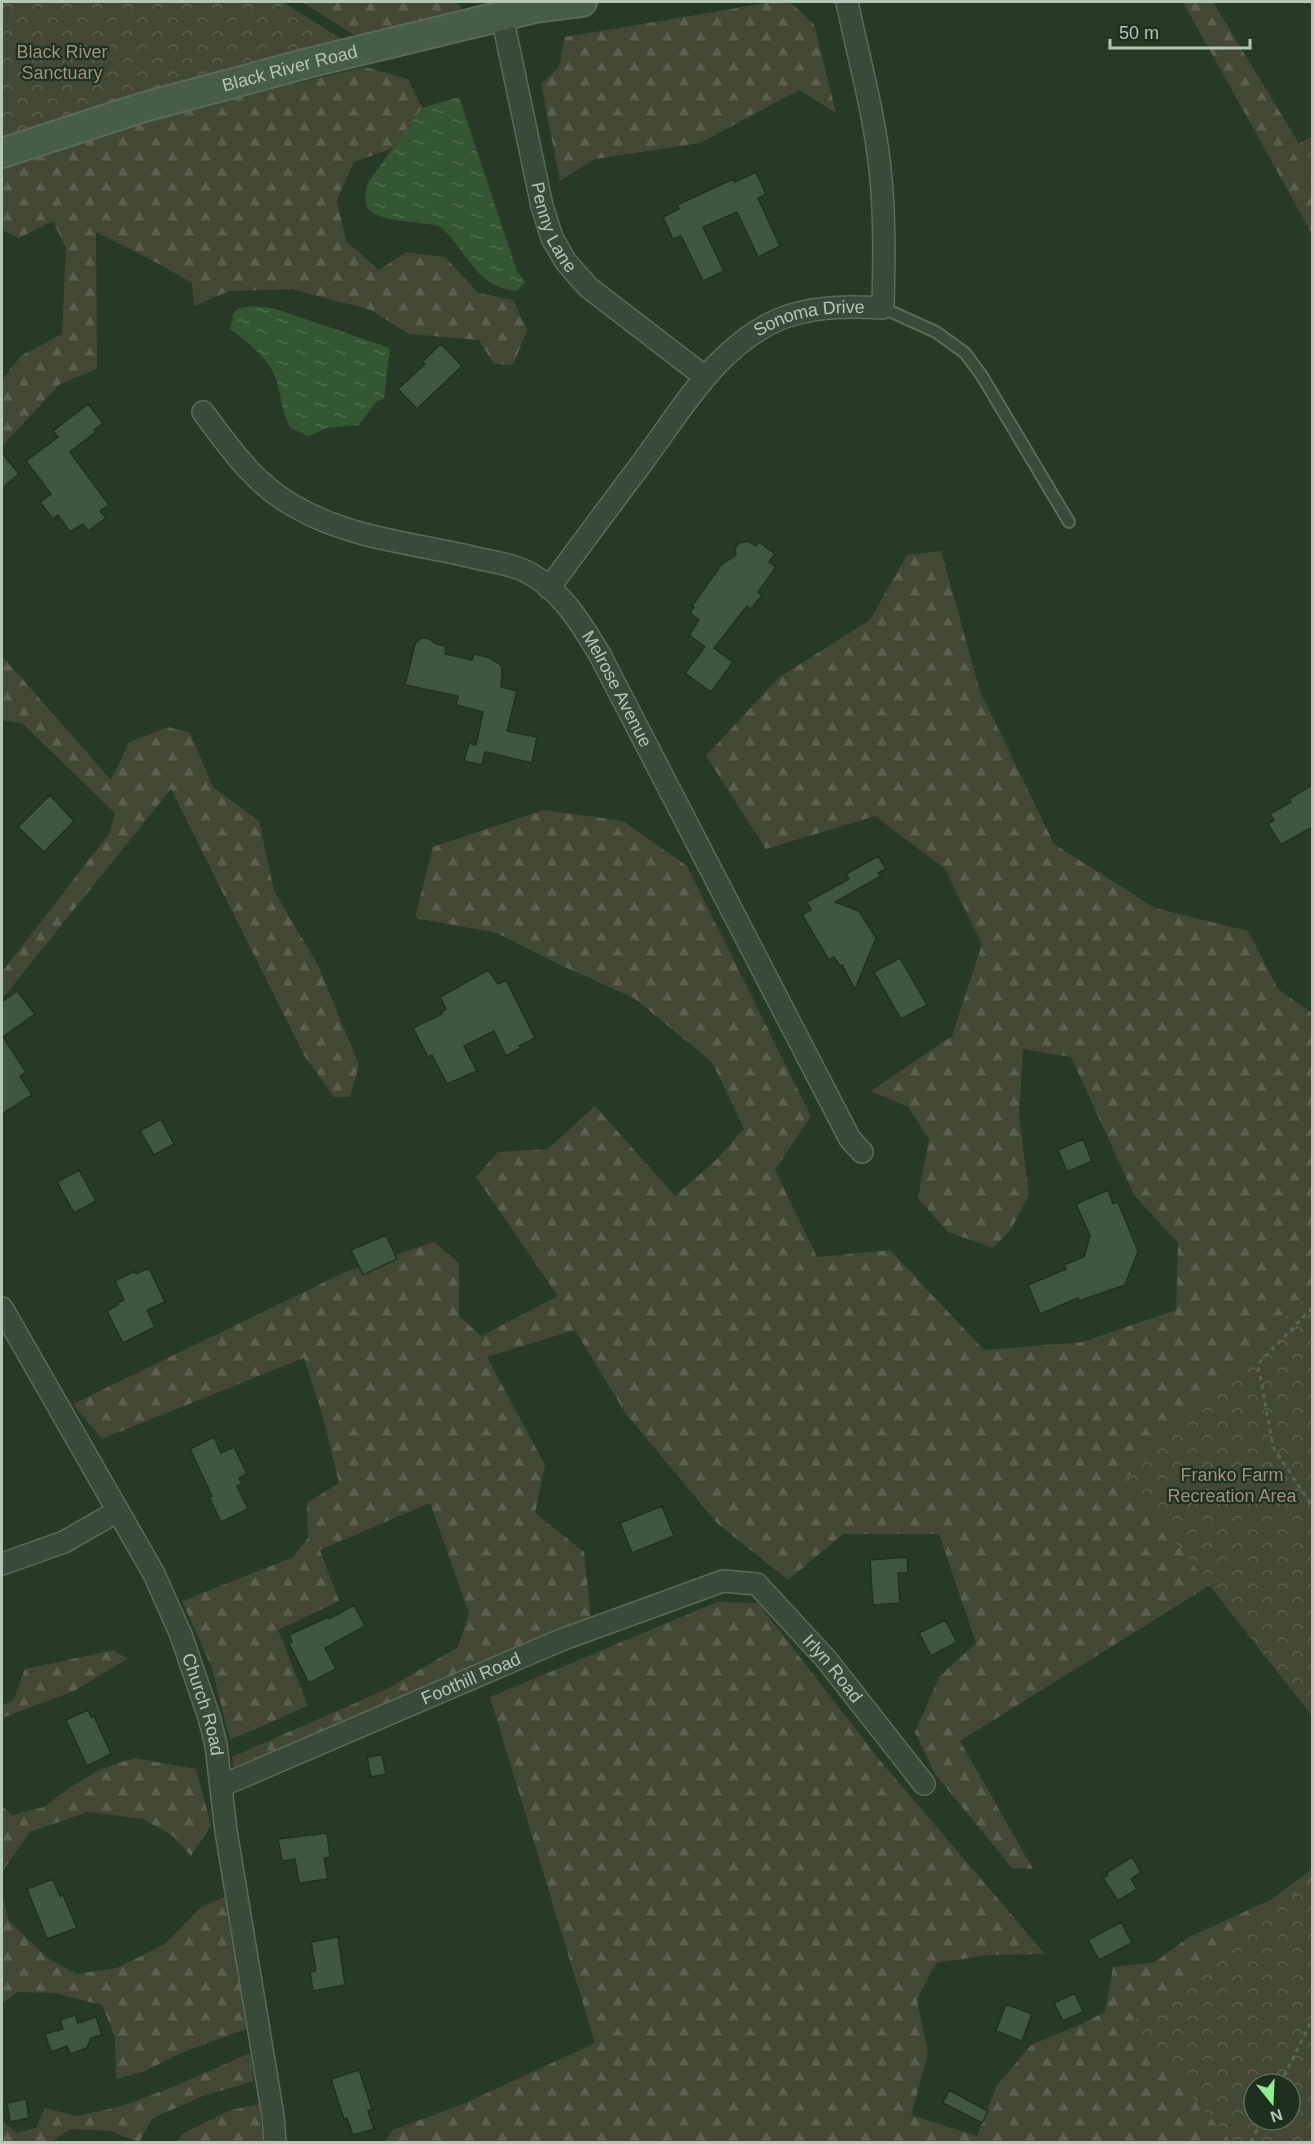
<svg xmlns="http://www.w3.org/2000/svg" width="1314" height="2144" viewBox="0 0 1314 2144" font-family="Arial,sans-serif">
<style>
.forest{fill:url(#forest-firs);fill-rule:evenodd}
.park{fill:url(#park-crowns);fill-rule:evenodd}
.water{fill:url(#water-ripples)}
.building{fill:#3f573e;stroke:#203120;stroke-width:1.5}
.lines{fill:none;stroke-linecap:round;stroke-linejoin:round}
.lane-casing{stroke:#596b59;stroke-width:14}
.street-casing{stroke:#596b59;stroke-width:24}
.secondary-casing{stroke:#596b59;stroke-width:32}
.path{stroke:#5b6553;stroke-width:3;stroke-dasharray:4.5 4.5;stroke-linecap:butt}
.lane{stroke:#394a38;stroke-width:10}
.street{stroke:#394a38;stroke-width:21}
.secondary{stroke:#475d47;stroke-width:28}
.labels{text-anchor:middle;stroke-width:4.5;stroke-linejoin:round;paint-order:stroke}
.park-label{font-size:18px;fill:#9f927c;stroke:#1e2f1e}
.street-label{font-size:18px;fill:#b4c6b4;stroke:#1e2f1e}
</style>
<defs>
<pattern id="forest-firs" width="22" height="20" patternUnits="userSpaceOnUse" patternTransform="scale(1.5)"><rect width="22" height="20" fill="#434834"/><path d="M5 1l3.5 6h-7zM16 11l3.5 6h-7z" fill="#5c614f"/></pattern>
<pattern id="park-crowns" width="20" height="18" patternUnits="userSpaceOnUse" patternTransform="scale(1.5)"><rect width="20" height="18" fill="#434834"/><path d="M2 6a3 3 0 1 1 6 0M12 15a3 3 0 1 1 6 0" fill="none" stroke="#5c614f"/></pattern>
<pattern id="water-ripples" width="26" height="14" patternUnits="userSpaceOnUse" patternTransform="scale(1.5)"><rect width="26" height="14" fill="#345633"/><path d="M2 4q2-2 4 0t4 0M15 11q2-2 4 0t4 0" fill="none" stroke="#4f6d4e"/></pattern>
</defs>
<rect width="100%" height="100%" fill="#263a25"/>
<path class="forest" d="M302,2H457L465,13L362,40Z
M773,2H790L814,24L836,113L799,90L700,143L595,159L560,181L541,84L559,67L565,37Z
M1183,2H1213L1312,165V234Z
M365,67L408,79L422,108L393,148L354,162L337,200L346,241L379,270L406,252L445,257L478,293L513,300L527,330L513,365L494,364L479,340L409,334L371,310L291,289L229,291L194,306L192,283L152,260L96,232L97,369L60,384L2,446V380L21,356L62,334L66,248L53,221L19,238L2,230V165L84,134Z
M941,551L980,691L1054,844L1155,908L1248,931L1278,989L1312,1013V1549L1300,1529L960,1741L1033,1869L1012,1868L935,1774L915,1732L939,1677L976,1643L939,1534H843L788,1580L717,1523L626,1414L575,1330L487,1357L545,1465L535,1513L584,1552L591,1618L234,1770L232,1757L387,1689L458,1647L469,1613L430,1503L320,1550L339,1601L278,1630L308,1706L230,1740L212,1668L182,1601L293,1557L308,1538L307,1503L339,1483L323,1417L304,1358L102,1439L73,1404L345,1272L434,1242L459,1263V1316L481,1336L558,1296L476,1177L498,1152L548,1149L595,1106L675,1196L716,1160L744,1129L712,1062L634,998L558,964L497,933L415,918L433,847L544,810L623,821L687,866L811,1116L775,1170L817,1257L890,1250L984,1350L1082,1342L1176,1310L1178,1243L1134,1195L1071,1057L1023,1049L1019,1114L1029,1195L1011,1229L993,1248L948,1232L918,1198L929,1139L908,1107L871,1091L952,1036L982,944L945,869L875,816L766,849L706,756L778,678L870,620L907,555Z
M2,656L111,780L129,742L168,727L190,733L213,787L259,821L274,891L318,965L359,1065L350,1097H334L304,1055L171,789L2,999V972L109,834L115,813L23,724L2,720Z
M717,1602L758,1603L882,1763L1045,1954L989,1955L936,1963L917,2000L928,2054L911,2115L977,2136L996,2087L1031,2045L1081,2024L1105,2012L1113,1967L1155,1962L1189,1937L1272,1899L1312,1869V2142H385L392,2130L461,2105L595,2043L490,1697ZM1254,2084H1290V2120H1254Z
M114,1650L127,1659L74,1691L2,1718V1705L13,1701L25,1669Z
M134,1758L196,1769L211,1825L191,1856L173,1836L143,1819L88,1812L30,1832L2,1872V1806L12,1815L44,1807L75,1784L101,1769Z
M2,1894L9,1921L49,1959L76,1974L117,1968L165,1944L201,1907L226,1896L246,2029L181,2053L145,2071L116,2079L115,2037L102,2005L54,1993L17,1992L2,2004Z
M250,2053L254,2081L203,2096L153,2118L139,2142L110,2131L71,2129L50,2142H2V2121L17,2133L36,2128L45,2108L76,2116L119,2107L170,2088Z
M259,2104L263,2142H177L182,2134L231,2110Z"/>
<path class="park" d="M2,2H283L351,45L2,146Z
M1312,136V184L1291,148Z
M1312,1290V1716L1126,1479Z
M1312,1880V2142H1231L1130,2024ZM1254,2084H1290V2120H1254Z"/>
<path class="water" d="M459,97L517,271L525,282L517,291C480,288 470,259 448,234C445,231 442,227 438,226C421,221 376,223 367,207C364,200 366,192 367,184L422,108Z
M255,306L276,309L390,348L384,399L377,401L359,425L327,428L308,436L290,428C282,412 281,398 277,382C270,359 248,342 230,329L234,312L239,308Z"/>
<path class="building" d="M756,172L766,194L758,198L780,246L758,257L737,212L703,227L724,271L703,281L681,236L673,239L663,217L679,209L677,205L733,179L735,182Z
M441,344L462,366L417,409L398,389L425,364L422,362Z
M88,404L103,423L94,430L96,432L70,452L109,505L100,511L106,518L88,531L83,524L70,532L58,515L53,519L40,502L51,494L26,461L58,437L53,431Z
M2,453L19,474L2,488Z
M748,541L756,546L759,542L775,554L769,562L776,567L758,592L762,595L751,609L747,606L714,648L733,662L711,692L685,673L705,647L689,635L699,620L690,613L694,607L692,606L721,565L736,555L735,549L739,543Z
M421,638H428L436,644L446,646L445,654L472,660L474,654L490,658L501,665L502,672L501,687L517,691L507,731L537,737L532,763L485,752L482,765L464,761L469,743L476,745L483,712L456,705L458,696L405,685L415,644Z
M1312,785V827L1281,845L1268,824L1274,820L1270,814L1291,802L1289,799Z
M50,795L74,821L44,852L18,827Z
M878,856L886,869L878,873L881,876L835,902L859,911L876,938L855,989L842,965L840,966L834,957L829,960L802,915L811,910L807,902L849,879L846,874Z
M900,958L927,1005L901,1019L874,972Z
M488,970L498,984L506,980L535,1038L519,1046L521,1048L506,1056L494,1031L464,1046L477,1071L447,1084L432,1055L428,1057L413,1028L442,1014L441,1012L446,1009L440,997Z
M17,991L35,1014L3,1037L26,1072L20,1076L32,1095L2,1114V1002Z
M161,1119L174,1144L154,1155L140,1131Z
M1083,1139L1092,1161L1067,1172L1058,1150Z
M79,1170L96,1201L74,1213L57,1182Z
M1108,1190L1113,1204L1118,1202L1138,1251L1125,1285L1079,1301L1078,1298L1040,1314L1028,1285L1066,1269L1064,1265L1084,1257L1090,1236L1076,1204Z
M386,1235L397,1259L363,1275L351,1250Z
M149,1268L165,1302L147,1310L155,1327L123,1343L107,1311L118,1305L117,1303L124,1300L115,1281L135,1271L136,1274Z
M214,1437L221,1453L234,1447L247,1474L239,1478L242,1484L237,1486L248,1509L221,1522L209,1497L212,1496L190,1449Z
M662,1506L674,1536L632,1553L620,1523Z
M907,1557L908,1573H898L900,1603L873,1605L870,1560Z
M354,1605L365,1626L325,1648L336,1669L309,1683L289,1644L292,1642L289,1635L328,1617L329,1619Z
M945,1620L957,1642L931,1656L919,1633Z
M88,1710L91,1717L94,1716L111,1754L87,1766L66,1720Z
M382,1755L386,1774L371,1777L367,1757Z
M327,1833L330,1857L324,1858L328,1879L299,1883L295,1859L282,1861L278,1839Z
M1132,1857L1141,1872L1131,1879L1137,1889L1118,1901L1103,1878L1108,1875L1106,1873Z
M53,1879L60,1896L63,1895L77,1928L47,1939L27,1889Z
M1121,1922L1132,1943L1099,1960L1088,1940Z
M338,1937L345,1985L313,1991L310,1972L316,1971L311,1942Z
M1075,1993L1083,2012L1063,2021L1054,2003Z
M1006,2004L1032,2014L1022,2041L996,2031Z
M75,2015L78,2023L96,2017L102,2035L91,2038L87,2048L70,2054L67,2046L51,2052L45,2034L63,2029L60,2020Z
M359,2070L372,2109L368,2111L374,2129L353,2135L347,2118L344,2119L331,2079Z
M949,2090L988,2111L982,2123L943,2103Z
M26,2099L29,2118L10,2122L7,2103Z"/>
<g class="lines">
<defs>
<path id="lane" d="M883,308L936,332L965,353L982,376L1069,522"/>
<g id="street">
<path id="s1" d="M502,16L542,206L552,238L566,262L588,287L705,377"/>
<path id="s2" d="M203,412C230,448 254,484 294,506C346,537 410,543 468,556C486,561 508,563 525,571C560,588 581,623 600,655L850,1139L862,1152"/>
<path id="s3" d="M549,588C580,546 611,504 642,463C682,409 721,339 788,316C820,306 851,306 883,308C884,265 885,222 881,179C876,119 859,60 847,2"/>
<path id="s4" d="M2,1308L154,1574L181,1635L209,1717L216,1745L226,1831L273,2116L275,2142"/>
<path d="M2,1564L64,1542L118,1511"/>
<path id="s5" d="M221,1786L561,1640L723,1581L757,1584L826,1659L924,1784"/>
</g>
<g id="secondary">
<path id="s6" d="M2,153L144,107L308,63L535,8L582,2"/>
</g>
</defs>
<use href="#lane" class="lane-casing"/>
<use href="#street" class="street-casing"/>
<use href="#secondary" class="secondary-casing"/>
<path class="path" d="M1312,1308L1258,1364L1273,1447L1312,1506
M1280,2084L1312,2020
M1251,2142L1262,2120"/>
<use href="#lane" class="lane"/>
<use href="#street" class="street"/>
<use href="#secondary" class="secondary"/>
</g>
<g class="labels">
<g class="park-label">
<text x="62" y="58">Black River<tspan x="62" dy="21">Sanctuary</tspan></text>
<text x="1232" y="1481">Franko Farm<tspan x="1232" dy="21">Recreation Area</tspan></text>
</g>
<g class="street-label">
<text dy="6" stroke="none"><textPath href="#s6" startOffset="300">Black River Road</textPath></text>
<text dy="6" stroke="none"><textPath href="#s1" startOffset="218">Penny Lane</textPath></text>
<text dy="6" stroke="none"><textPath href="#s3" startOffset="387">Sonoma Drive</textPath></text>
<text dy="6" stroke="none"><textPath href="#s2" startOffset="525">Melrose Avenue</textPath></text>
<text dy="6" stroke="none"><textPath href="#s5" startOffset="690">Irlyn Road</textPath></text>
<text dy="6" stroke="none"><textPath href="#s5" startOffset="272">Foothill Road</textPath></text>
<text dy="6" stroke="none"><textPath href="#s4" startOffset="446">Church Road</textPath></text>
</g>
</g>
<rect width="1314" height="2144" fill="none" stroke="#b4c6b4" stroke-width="6"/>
<g transform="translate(1272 2102) rotate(162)"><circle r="28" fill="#1e2f1e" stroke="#5a6b5a" stroke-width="1.5"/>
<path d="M0-4.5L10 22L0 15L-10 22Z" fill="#90ee91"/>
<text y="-9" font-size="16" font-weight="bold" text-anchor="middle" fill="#b4c6b4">N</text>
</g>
<path d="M1110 39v9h140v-9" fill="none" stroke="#b4c6b4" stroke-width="3"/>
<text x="1119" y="39" font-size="18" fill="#b4c6b4" stroke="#1e2f1e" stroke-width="4.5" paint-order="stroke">50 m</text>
</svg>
